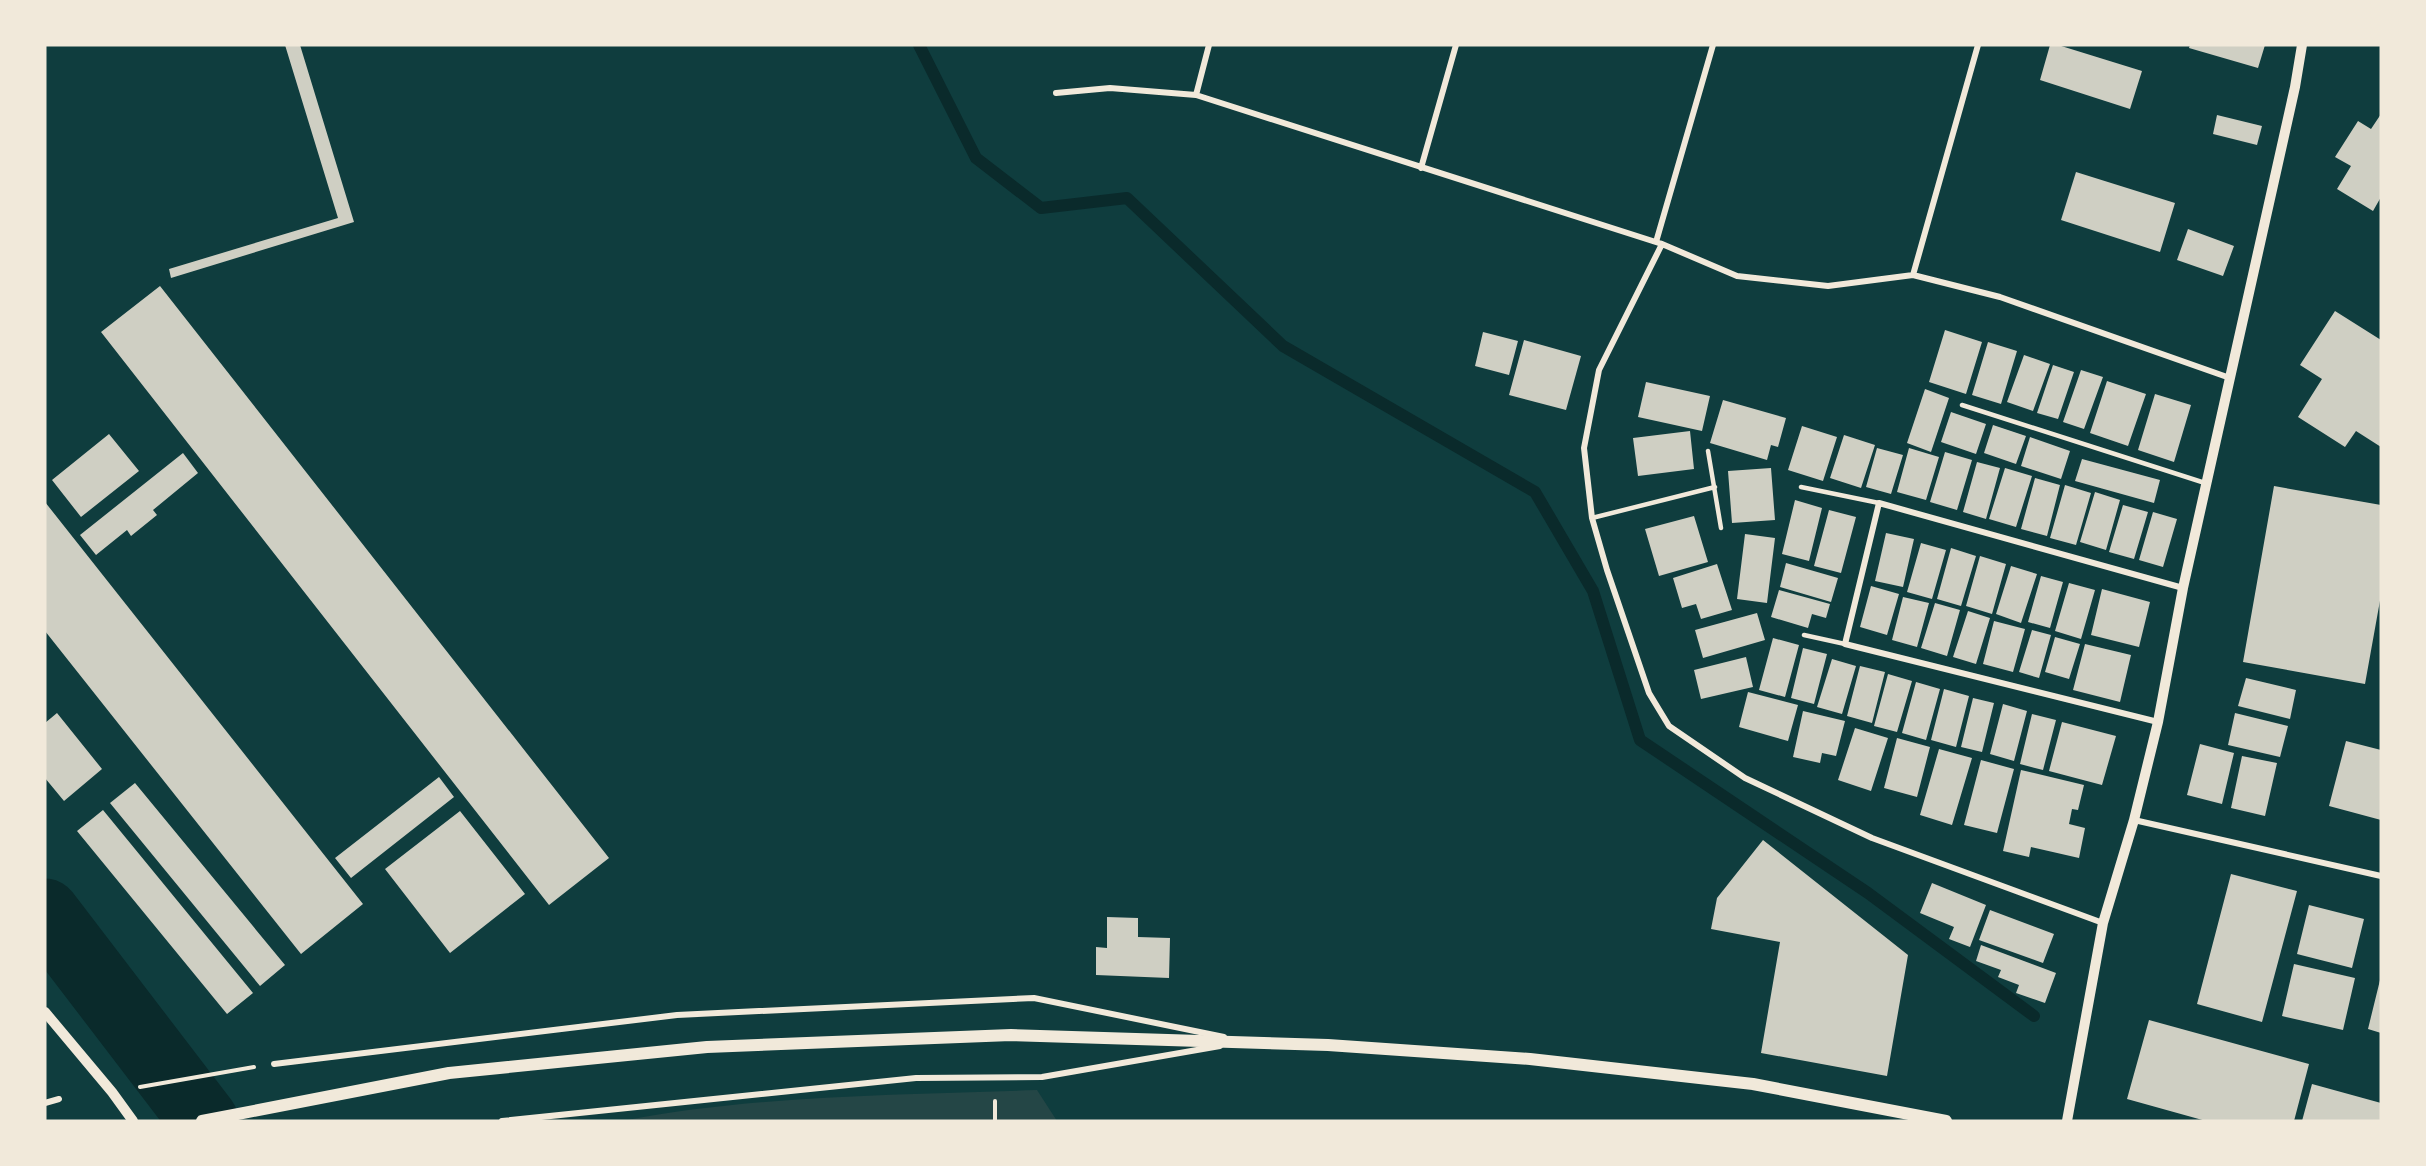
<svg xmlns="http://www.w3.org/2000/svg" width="2426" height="1166" viewBox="0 0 2426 1166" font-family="Merriweather,serif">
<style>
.green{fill:#244646}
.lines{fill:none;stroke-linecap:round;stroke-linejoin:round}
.stream{stroke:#0a2a2b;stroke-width:12}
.river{stroke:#0a2a2b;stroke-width:69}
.building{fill:#cfcfc3}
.path{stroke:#f1e9da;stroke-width:4}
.service{stroke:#f1e9da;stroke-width:4.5}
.minor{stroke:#f1e9da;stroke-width:6}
.tertiary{stroke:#f1e9da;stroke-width:10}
.secondary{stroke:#f1e9da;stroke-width:12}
</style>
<rect width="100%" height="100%" fill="#0f3d3e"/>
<path class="green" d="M1037,1090L1057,1121H622C755,1095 901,1095 1037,1090Z"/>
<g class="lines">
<path class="stream" d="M919,45L976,158L1041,208L1127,198L1283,346L1535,492L1593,591L1640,740L1868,893L2034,1016"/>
<path class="river" d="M45,913L204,1121"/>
</g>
<path class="building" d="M285,45H300L354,222L171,278L169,269L338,218Z
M2050,45H2058L2142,71L2130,109L2040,80Z
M2190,45H2265L2258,68L2189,48Z
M2381,114V197L2373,211L2337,189L2351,166L2335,157L2358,121L2371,129Z
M2217,115L2262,126L2257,145L2213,134Z
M2076,172L2175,203L2160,252L2061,220Z
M2188,229L2234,246L2223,276L2177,260Z
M160,286L609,858L549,905L101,332Z
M2335,311L2381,340V447L2356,431L2345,447L2298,417L2322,379L2300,365Z
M1945,330L1982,342L1966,394L1929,382Z
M1483,332L1518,341L1509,375L1475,366Z
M1524,340L1581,356L1566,410L1509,395Z
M1988,342L2017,351L2001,404L1972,395Z
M2024,355L2050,364L2033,411L2007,402Z
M2053,365L2074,372L2058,419L2037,413Z
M2081,370L2103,377L2084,429L2063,422Z
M2107,381L2146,394L2128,446L2090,433Z
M1646,382L1710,396L1702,431L1638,417Z
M1925,389L1949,398L1931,452L1907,443Z
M2155,394L2191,405L2174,462L2138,450Z
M1723,400L1786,418L1778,447L1771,445L1767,460L1710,443Z
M1951,412L1986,424L1976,454L1941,442Z
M1993,425L2026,436L2016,464L1984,453Z
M1802,426L1837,437L1823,481L1788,470Z
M1690,431L1694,469L1638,476L1633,438Z
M109,434L139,471L81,517L52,480Z
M1844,435L1875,445L1861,488L1830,478Z
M2030,437L2070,451L2061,479L2021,466Z
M1877,448L1903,455L1891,494L1866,487Z
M1909,448L1939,457L1926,500L1897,492Z
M1945,452L1972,460L1957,510L1930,502Z
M183,453L198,473L153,510L157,515L131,536L127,530L96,555L80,535Z
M2082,459L2160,480L2154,503L2075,481Z
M1977,462L2000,468L1986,519L1963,512Z
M1771,468L1775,520L1732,523L1728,471Z
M2005,468L2032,476L2016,527L1989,519Z
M2035,478L2060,485L2047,536L2021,529Z
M2065,485L2091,493L2076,545L2050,538Z
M2274,486L2381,505V595L2365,684L2243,662Z
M2095,492L2120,500L2106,550L2080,542Z
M1795,500L1822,508L1809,561L1782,554Z
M45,502L363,904L301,954L45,631Z
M2123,505L2148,512L2134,559L2109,552Z
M1829,510L1856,517L1841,573L1814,566Z
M2153,512L2177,519L2163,567L2139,560Z
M1694,516L1708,562L1659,576L1645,529Z
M1886,533L1914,539L1903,587L1875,581Z
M1745,534L1775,538L1767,603L1737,599Z
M1921,543L1946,550L1932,599L1907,592Z
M1951,548L1976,556L1961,606L1937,599Z
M1980,556L2006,564L1992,614L1966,606Z
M1786,563L1838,578L1831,602L1780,587Z
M1717,564L1732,610L1701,619L1696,604L1682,608L1673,578Z
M2011,566L2037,574L2021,623L1996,614Z
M2041,576L2063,582L2050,628L2028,622Z
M2069,583L2095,590L2081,639L2055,631Z
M1871,586L1899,594L1887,635L1860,627Z
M2102,589L2150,602L2139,647L2091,635Z
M1779,590L1830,604L1826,618L1812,614L1808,628L1771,617Z
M1903,597L1929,603L1917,647L1892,640Z
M1935,603L1960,610L1947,656L1921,648Z
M1968,611L1990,618L1976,664L1953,657Z
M1757,613L1765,640L1703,658L1695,630Z
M1994,621L2025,629L2013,672L1983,664Z
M2032,630L2051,635L2039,678L2019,672Z
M2055,637L2080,644L2069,679L2045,672Z
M1773,638L1799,645L1785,697L1759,690Z
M2085,644L2131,655L2120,702L2073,690Z
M1803,648L1827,654L1814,704L1791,698Z
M1746,657L1753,687L1701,699L1694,670Z
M1832,659L1856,666L1842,714L1817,707Z
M1860,666L1885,672L1872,723L1847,716Z
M1888,674L1912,681L1897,732L1874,726Z
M2246,678L2296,690L2290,719L2238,706Z
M1916,682L1940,689L1926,740L1902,733Z
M1944,689L1969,696L1956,747L1931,740Z
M1748,692L1798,705L1788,741L1739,727Z
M1973,698L1994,703L1982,752L1961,747Z
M2003,704L2027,711L2014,761L1990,754Z
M1803,711L1845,721L1836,756L1822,753L1820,763L1793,757Z
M57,713L102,769L64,801L45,778V723Z
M2235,713L2288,726L2280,757L2228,745Z
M2032,714L2056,720L2043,770L2020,764Z
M2062,722L2116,736L2102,785L2049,771Z
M1855,728L1888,738L1871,791L1838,780Z
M1897,738L1930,747L1917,797L1884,788Z
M2346,741L2381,750V820L2329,806Z
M2200,744L2234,753L2222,804L2187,795Z
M1939,749L1972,758L1952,825L1920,815Z
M2242,756L2277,763L2265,816L2231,808Z
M1981,760L2014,769L1997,833L1964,825Z
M2021,770L2084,785L2078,810L2072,809L2069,824L2085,828L2079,858L2031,847L2029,857L2003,851Z
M439,777L454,797L351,878L335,858Z
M135,783L285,965L260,986L110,803Z
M103,810L253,993L227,1014L77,831Z
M460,811L525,894L450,953L385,869Z
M1763,840L1908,955L1887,1076L1761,1053L1780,942L1711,929L1717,898Z
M2231,874L2297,891L2262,1022L2197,1004Z
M1932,883L1986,905L1970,947L1949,939L1954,927L1920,913Z
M2309,905L2364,919L2352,968L2297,954Z
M1990,910L2054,934L2043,963L1979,940Z
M1107,917L1138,918V937L1170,938L1169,978L1096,975V947L1107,948Z
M1981,945L2056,973L2045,1003L2016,993L2019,985L1998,977L2001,970L1976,961Z
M2294,964L2355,978L2343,1030L2282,1016Z
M2381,976V1033L2368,1029Z
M2149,1020L2309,1064L2294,1121H2206L2127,1099Z
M2312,1084L2381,1103V1121H2302Z"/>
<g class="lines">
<path class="path" d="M140,1087L254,1067
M995,1101V1121"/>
<path class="service" d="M1962,405L2205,483
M1708,451L1721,528
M1801,487L1879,503
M1592,518L1715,487
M1804,635L1845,644"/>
<path class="minor" d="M1056,93L1110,88L1196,95L1662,244L1737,276L1828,286L1913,275L2000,297L2230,378
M1196,95L1209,45
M1421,168L1456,45
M1656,242L1713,45
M1662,244L1599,370L1584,448L1592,518L1607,570L1649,693L1669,726L1745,778L1872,838L2103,923
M1913,275L1978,45
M2158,722L1845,644L1879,503L2183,588
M2134,820L2381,876
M274,1064L677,1015L1034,998L1224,1037
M45,1103L59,1099
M502,1121L916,1078L1042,1077L1220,1046"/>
<path class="tertiary" d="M45,1012L112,1092L133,1121
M2067,1121L2103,923L2134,820L2158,722L2183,588L2295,87L2302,45"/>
<path class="secondary" d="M202,1121L449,1073L707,1047L1011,1035L1328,1045L1530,1059L1753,1084L1946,1121"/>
</g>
<rect width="2426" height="1166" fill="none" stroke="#f1e9da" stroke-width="93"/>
</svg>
